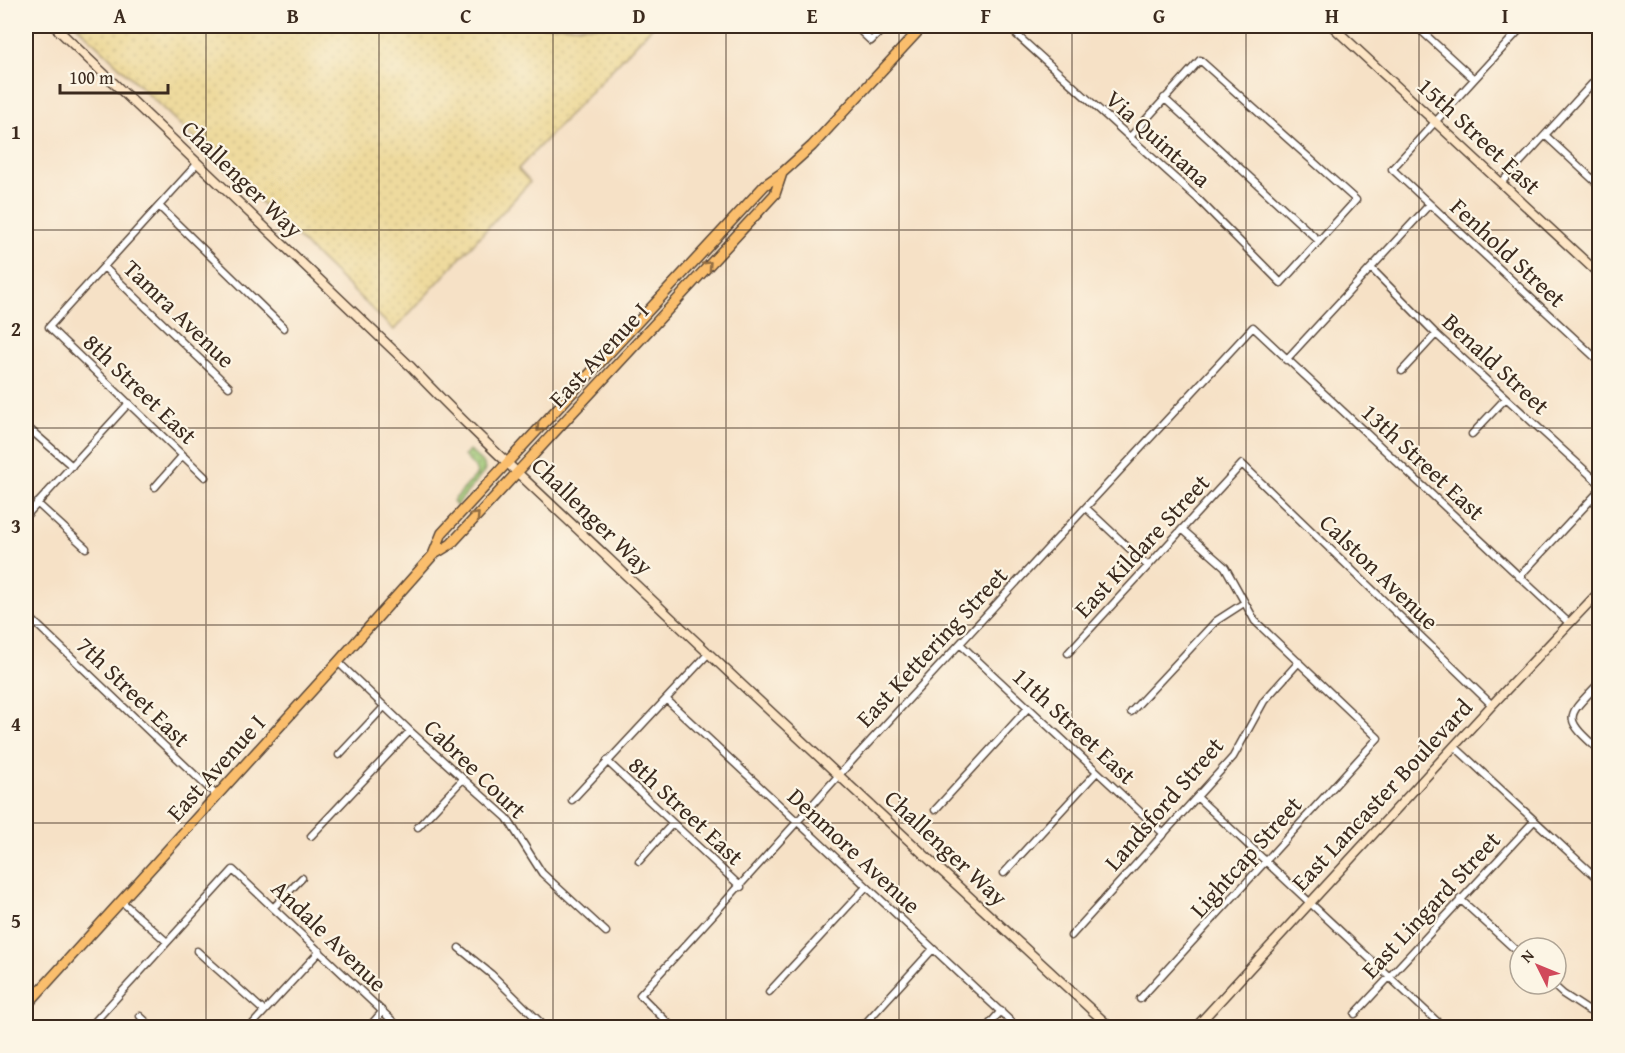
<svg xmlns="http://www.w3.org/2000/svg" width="1625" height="1053" viewBox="0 0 1625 1053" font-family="'Gentium Book Plus',serif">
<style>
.green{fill:url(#green-dots);stroke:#6a7646;stroke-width:1.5}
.sand{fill:url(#sand-dots);stroke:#94825e;stroke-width:1.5}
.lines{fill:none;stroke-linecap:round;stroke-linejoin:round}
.street-casing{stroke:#574537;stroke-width:9}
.secondary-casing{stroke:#574537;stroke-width:11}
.primary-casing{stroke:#574537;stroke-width:12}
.street{stroke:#fff;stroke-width:6}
.secondary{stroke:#fde5c5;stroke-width:8}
.primary{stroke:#fabe6d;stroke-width:9}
.oneway{stroke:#916d42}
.grid{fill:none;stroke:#3b2a1e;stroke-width:1.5;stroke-opacity:0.55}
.labels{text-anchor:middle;stroke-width:4.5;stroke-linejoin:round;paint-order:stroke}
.street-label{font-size:24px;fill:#3b2a1e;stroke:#fcf5e5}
.neatline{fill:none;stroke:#3b2a1e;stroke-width:2}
.grid-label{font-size:20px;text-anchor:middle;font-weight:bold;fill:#3b2a1e}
</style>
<defs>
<pattern id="green-dots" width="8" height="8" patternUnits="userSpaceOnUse" patternTransform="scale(1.5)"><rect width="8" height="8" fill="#98c26e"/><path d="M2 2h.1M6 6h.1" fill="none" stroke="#7d9e5a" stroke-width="1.8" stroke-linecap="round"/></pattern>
<pattern id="sand-dots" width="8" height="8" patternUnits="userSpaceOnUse" patternTransform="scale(1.5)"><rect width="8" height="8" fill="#eeda9e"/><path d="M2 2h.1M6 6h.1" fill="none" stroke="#cdbb88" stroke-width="1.8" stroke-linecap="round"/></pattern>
</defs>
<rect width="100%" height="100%" fill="#fcf5e5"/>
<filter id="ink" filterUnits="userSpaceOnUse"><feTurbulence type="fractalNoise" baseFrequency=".0167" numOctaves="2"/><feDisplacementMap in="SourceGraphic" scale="12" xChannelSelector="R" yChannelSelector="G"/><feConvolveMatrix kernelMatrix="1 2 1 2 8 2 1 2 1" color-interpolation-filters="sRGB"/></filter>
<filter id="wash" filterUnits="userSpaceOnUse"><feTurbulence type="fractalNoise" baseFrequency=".008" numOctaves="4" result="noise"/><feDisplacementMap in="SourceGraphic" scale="24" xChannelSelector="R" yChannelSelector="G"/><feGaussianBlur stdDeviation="1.35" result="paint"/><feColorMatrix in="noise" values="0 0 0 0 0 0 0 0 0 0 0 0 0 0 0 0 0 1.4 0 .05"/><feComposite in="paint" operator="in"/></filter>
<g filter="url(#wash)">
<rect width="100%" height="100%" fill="#f6e1c6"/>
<path class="green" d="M469,450L484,464L485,471L456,506L453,501L477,474L475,468L464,456Z"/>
<path class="sand" d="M77,26H653L518,169L530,182L394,330Z"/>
</g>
<g filter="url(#ink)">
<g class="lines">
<defs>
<path id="street" d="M855,26L871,41L886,26
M1007,26L1198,199L1281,283L1356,200L1200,60L1130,137
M1416,26L1474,79
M1523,26L1392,169L1600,362
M1164,98L1319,241
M1545,135L1600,186
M197,164L49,327L205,477
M1501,183L1600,75
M159,206L284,328
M104,267L229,387
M1371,268L1436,334L1600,484
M1286,360L1429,205
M1402,371L1436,334
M26,426L72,466
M1472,434L1506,398
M155,487L183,455
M37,503L86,548
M1086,508L1148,566
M26,516L129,403
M1519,577L1600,490
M26,614L217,796
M960,644L1164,834
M1068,653L1242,464L1492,705
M338,662L410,731L507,818L542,873L606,932
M1600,682C1566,718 1561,716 1600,751
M666,699L1018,1028
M1131,712L1216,621L1244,603
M1454,746L1600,881
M339,755L384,707
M607,761L741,887
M1198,798L1444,1028
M572,800L708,654
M935,810L1028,708
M418,827L463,779
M311,836L410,731
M639,861L673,823
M1004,873L1096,773
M1460,899L1520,954
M121,901L167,942
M274,907L302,878
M1071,936L1233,757L1264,701L1299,662
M459,948L491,974L546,1028
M197,951L264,1011
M1552,984L1563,994L1589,1011
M769,992L866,887
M1140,999L1378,738L1255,621L1225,567L1182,529
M1355,1014L1534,821
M140,1016L153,1028
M89,1028L233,870L400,1028
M249,1028L320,951
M368,1028L383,1011
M673,1028L640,995C707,922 773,849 839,775C976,625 1115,476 1253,327L1569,623
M861,1028L933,949
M986,1028L1001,1011"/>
<path id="secondary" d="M54,26L411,367C474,434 542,495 609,559C774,717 943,872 1111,1028
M1332,26L1600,275
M1195,1028L1492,705L1600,591"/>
<path id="primary" d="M433,555L442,533L765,185L782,173L812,146L923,26
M26,1006L338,662L433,555L451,544L775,194L782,173"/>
</defs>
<use href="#street" class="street-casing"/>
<use href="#secondary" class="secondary-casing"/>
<use href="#primary" class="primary-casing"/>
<use href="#street" class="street"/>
<use href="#secondary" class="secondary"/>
<use href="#primary" class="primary"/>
</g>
<defs><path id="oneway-chevron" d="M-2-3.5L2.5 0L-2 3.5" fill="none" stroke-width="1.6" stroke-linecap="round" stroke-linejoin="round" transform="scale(1.5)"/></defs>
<g class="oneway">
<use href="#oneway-chevron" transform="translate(708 265) rotate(-47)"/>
<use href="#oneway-chevron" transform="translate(540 428) rotate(133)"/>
<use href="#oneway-chevron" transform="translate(476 516) rotate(-47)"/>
</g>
</g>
<path class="grid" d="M206,26V1028M379,26V1028M553,26V1028M726,26V1028M899,26V1028M1072,26V1028M1246,26V1028M1419,26V1028M26,230H1600M26,428H1600M26,625H1600M26,823H1600"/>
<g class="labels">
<g class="street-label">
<text transform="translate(1479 136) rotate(43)" y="8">15th Street East</text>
<text transform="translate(1158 139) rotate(42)" y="8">Via Quintana</text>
<text transform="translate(242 179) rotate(44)" y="8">Challenger Way</text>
<text transform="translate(1508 253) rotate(43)" y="8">Fenhold Street</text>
<text transform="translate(179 314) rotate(44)" y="8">Tamra Avenue</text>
<text transform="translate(599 355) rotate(-47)" y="8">East Avenue I</text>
<text transform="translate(1496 364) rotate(43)" y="8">Benald Street</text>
<text transform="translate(140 389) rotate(44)" y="8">8th Street East</text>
<text transform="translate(1423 462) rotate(43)" y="8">13th Street East</text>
<text transform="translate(592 516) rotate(44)" y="8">Challenger Way</text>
<text transform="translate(1142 546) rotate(-47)" y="8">East Kildare Street</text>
<text transform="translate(1379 572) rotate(44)" y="8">Calston Avenue</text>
<text transform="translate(932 647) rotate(-47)" y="8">East Kettering Street</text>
<text transform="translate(133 692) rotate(44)" y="8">7th Street East</text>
<text transform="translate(1074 726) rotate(43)" y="8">11th Street East</text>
<text transform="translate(216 768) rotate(-48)" y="8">East Avenue I</text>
<text transform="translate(475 769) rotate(44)" y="8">Cabree Court</text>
<text transform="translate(1382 795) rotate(-47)" y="8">East Lancaster Boulevard</text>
<text transform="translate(1164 804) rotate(-49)" y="8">Landsford Street</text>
<text transform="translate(686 811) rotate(43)" y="8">8th Street East</text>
<text transform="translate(946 848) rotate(43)" y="8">Challenger Way</text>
<text transform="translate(854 851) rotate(43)" y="8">Denmore Avenue</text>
<text transform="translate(1246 857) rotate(-48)" y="8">Lightcap Street</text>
<text transform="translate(1431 905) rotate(-47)" y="8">East Lingard Street</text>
<text transform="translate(329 936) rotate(44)" y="8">Andale Avenue</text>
</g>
</g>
<rect width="1625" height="1053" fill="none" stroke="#fcf5e5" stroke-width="66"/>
<g transform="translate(1538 966) rotate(313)"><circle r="28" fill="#fcf5e5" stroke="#afa495" stroke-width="1.5"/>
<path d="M0-4.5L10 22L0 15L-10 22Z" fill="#d1495b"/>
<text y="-9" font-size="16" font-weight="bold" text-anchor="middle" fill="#3b2a1e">N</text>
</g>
<path d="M60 84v9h108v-9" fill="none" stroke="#3b2a1e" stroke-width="3"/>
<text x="69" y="84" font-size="18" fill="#3b2a1e" stroke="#fcf5e5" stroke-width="4.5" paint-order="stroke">100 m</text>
<rect x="33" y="33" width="1559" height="987" class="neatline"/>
<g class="grid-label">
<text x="120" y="23">A</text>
<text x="293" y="23">B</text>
<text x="466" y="23">C</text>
<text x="639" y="23">D</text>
<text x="812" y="23">E</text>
<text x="986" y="23">F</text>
<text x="1159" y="23">G</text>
<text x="1332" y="23">H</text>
<text x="1505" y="23">I</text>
<text x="16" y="139">1</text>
<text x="16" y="336">2</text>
<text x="16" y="533">3</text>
<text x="16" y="731">4</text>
<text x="16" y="928">5</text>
</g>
</svg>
